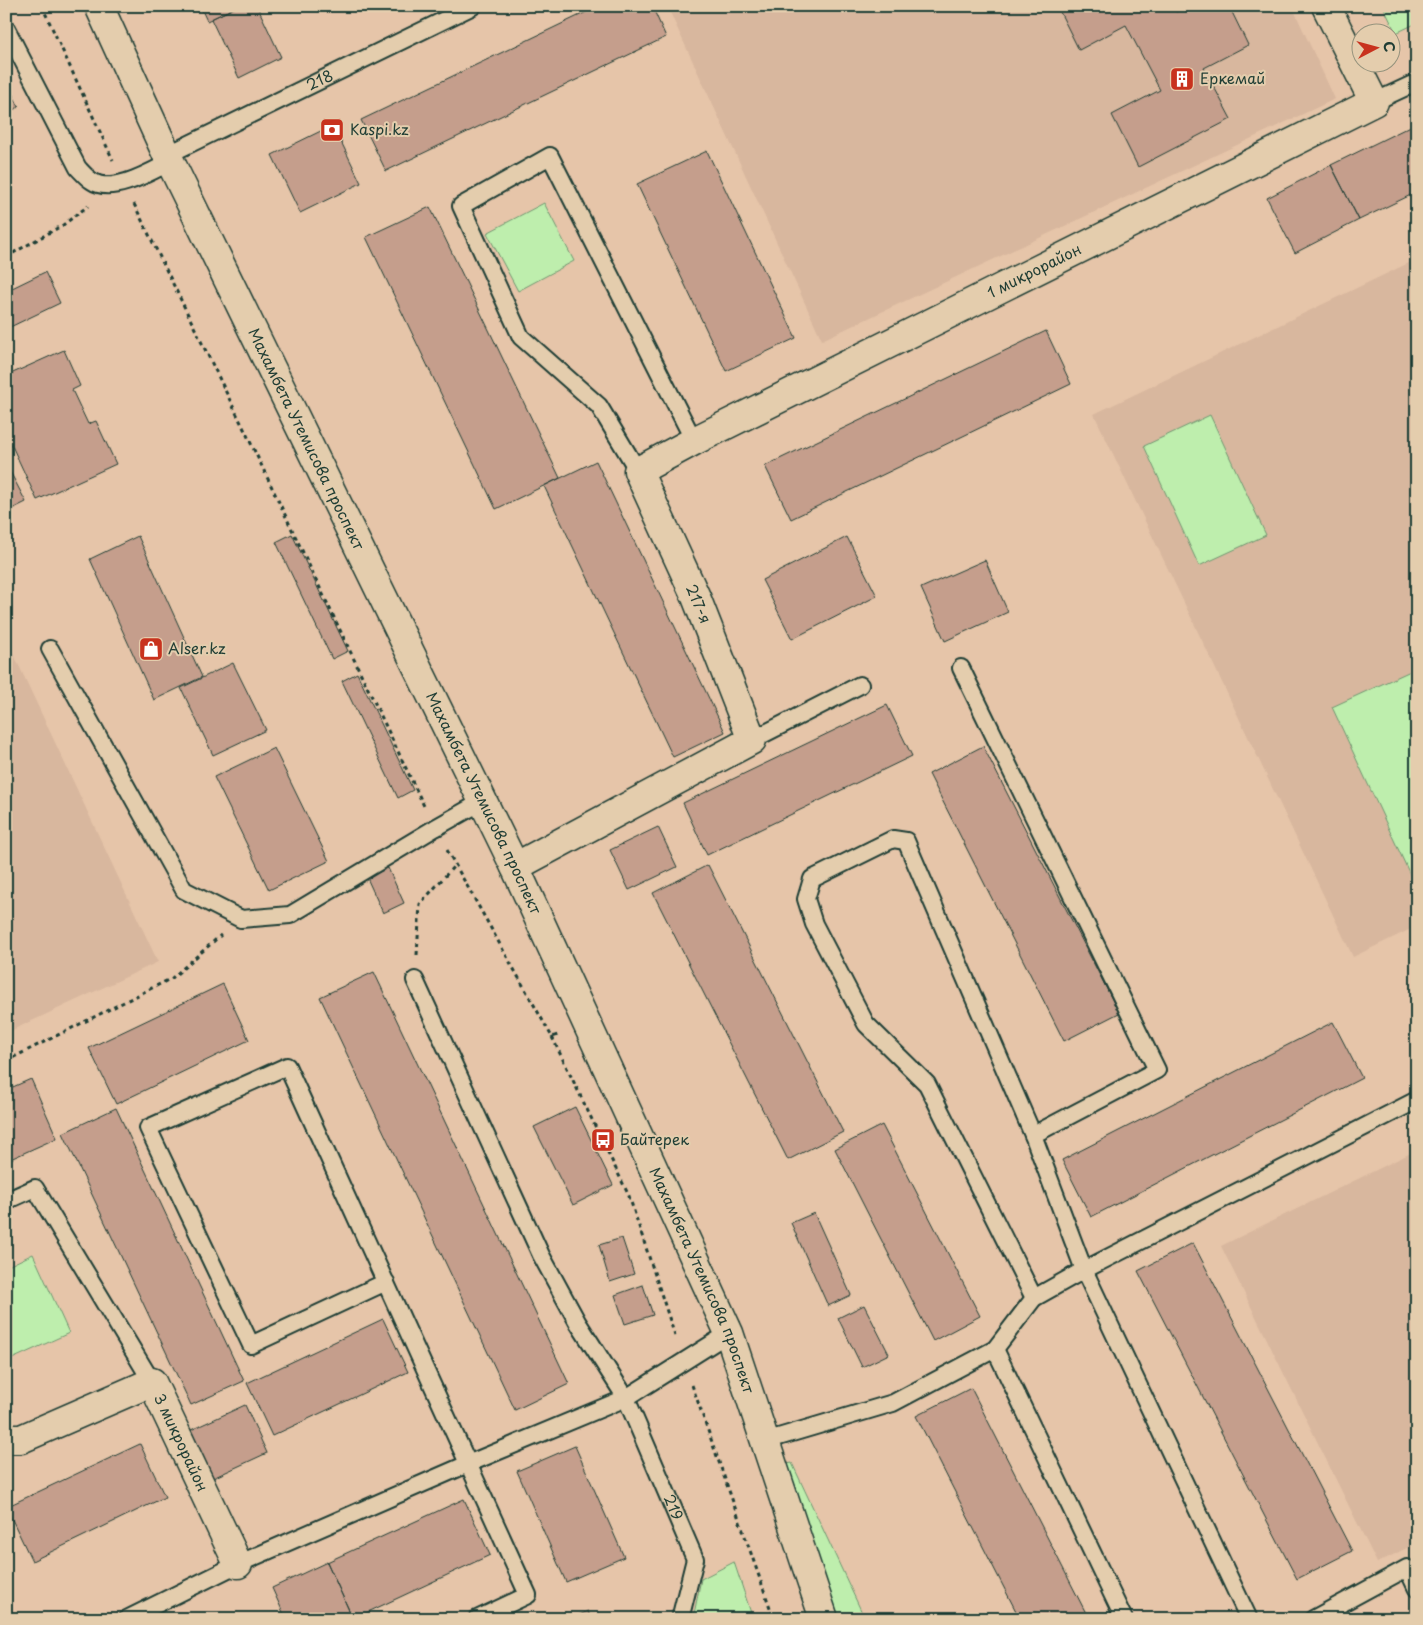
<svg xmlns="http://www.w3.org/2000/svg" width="1423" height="1625" viewBox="0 0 1423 1625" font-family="'Playpen Sans',sans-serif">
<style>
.built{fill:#d8b79e}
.green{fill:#beeead;stroke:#6e9670}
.building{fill:#c59e8c;stroke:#1f3d34}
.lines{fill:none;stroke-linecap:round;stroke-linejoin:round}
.service-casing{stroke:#1f3d34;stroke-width:20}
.minor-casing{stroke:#1f3d34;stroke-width:31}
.tertiary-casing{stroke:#1f3d34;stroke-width:31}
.path{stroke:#1f3d34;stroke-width:3;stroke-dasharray:4 4;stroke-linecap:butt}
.service{stroke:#e4cdad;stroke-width:16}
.minor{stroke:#e4cdad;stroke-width:28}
.tertiary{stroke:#e4cdad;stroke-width:28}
.labels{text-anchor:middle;stroke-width:4;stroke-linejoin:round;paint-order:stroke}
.poi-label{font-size:15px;fill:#1f3d34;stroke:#e4cdad;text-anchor:start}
.street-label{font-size:15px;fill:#1f3d34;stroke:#e4cdad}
</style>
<rect width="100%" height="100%" fill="#e6c5a9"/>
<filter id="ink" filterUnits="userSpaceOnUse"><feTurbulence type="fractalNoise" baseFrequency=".02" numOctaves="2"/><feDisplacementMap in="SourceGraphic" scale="10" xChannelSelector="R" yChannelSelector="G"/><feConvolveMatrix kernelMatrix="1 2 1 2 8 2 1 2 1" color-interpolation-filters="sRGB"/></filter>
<g filter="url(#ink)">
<path class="built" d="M667,6H1292L1335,99L822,340Z
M1417,259V926L1353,957L1094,414Z
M6,638L158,962L6,1033Z
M1417,1150V1543L1377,1563L1221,1246Z"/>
<path class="green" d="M1383,6H1417V23L1396,33Z
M544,203L574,261L518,291L487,233Z
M1210,415L1266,535L1199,566L1144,446Z
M1417,668V882L1414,883L1332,707Z
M33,1254L69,1333L12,1359L6,1346V1267Z
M792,1463L865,1619H836L783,1465Z
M734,1562L753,1619H693L701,1579Z"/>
<path class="building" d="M200,6H238L207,21Z
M238,6H257L281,57L239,78L211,19Z
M599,6H652L666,37L386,171L361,120Z
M1057,6H1173L1176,12L1187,6H1229L1248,45L1204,68L1231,119L1138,167L1112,115L1160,90L1126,25L1079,50Z
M6,81L19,107L6,113Z
M1417,123V192L1359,220L1331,165Z
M333,125L361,183L300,213L272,155Z
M707,151L796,338L726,371L637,184Z
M1331,165L1359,220L1295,253L1267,198Z
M430,207L560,478L496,509L366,237Z
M45,272L60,303L6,329V291Z
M1046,331L1071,384L791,519L765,466Z
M64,350L80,386L72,390L88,424L96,421L116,464L37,500L6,433V376Z
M596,461L725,732L673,757L544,486Z
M6,464L26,502L6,512Z
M292,534L348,651L332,659L276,542Z
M138,536L202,677L154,700L90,559Z
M847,537L877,596L792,639L762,580Z
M985,560L1008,612L945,641L921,588Z
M233,663L266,730L213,755L181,688Z
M357,673L413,790L398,798L342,681Z
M887,705L912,756L707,855L683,803Z
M983,746L1119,1013L1064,1041L929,774Z
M274,748L329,861L269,890L214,777Z
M658,827L677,867L629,890L610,850Z
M708,865L843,1132L788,1160L653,893Z
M388,868L404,903L383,913L367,878Z
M374,972L569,1384L515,1410L320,997Z
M223,984L249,1040L116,1104L89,1048Z
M1333,1022L1362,1078L1091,1217L1062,1160Z
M31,1079L57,1138L6,1161V1090Z
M575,1107L613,1185L573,1205L534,1127Z
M116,1108L244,1381L191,1405L63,1133Z
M882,1125L980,1316L933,1341L835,1149Z
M814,1213L851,1295L828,1306L791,1223Z
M622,1238L634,1274L610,1282L599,1245Z
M1193,1243L1352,1551L1297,1579L1138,1271Z
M643,1285L653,1315L625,1324L615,1295Z
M864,1305L889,1354L862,1367L838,1318Z
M383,1319L408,1372L272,1436L247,1383Z
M971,1388L1089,1619H1020L916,1416Z
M245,1405L267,1453L213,1478L191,1430Z
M140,1444L165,1497L32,1561L6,1507Z
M575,1446L624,1557L566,1582L517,1471Z
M464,1499L490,1555L353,1619L327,1562Z
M327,1562L353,1619H286L272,1588Z
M588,1611L591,1619H571Z"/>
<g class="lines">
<defs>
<g id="service">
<path d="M6,28L78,168C82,172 87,178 92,181C112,195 152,171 170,162"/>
<path d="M1374,102L1417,82"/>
<path id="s1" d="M167,155L473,6"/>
<path d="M638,471L599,406L521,337L461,206L550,156L694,441"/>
<path d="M50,649L184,890L241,919L290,915L435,828L483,801"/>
<path d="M961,668L1157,1070L1033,1135"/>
<path d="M752,740L860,685"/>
<path id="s2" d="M415,980L541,1255L578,1323L626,1398L695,1559L680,1619"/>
<path d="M6,1201L35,1188L152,1382"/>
<path d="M386,1282L251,1345L148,1128L287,1066L528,1595L477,1619"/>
<path d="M1034,1298L927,1084L866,1024L814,924L806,899L812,879L893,839L906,841L1033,1135L1084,1270L1249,1619"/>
<path d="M995,1349L1124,1619"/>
<path d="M765,1441L893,1403L995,1349L1034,1298L1084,1270L1417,1100"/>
<path d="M127,1619L238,1564L470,1463L626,1398L729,1333"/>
<path d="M1313,1619L1407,1568L1417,1589"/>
</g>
<g id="minor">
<path id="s3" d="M515,867L752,740L696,597L638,471L694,441L1374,102L1326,6"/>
<path id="s4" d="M6,1439H21L152,1382L238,1564"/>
</g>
<g id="tertiary">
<path id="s5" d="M99,6L167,155L515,867L729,1333L824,1619"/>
</g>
</defs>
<use href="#service" class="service-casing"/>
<use href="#minor" class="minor-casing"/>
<use href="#tertiary" class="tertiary-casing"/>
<path class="path" d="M42,6L113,160
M134,204L246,433L424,806
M6,257L63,225L88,206
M447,850L552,1037L558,1035
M417,955L420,904L455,865
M552,1037L629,1196L676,1339
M6,1061L172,978L221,935
M692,1385L774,1619"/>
<use href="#service" class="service"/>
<use href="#minor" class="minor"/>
<use href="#tertiary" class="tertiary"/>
</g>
</g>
<defs>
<symbol id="building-square" viewBox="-11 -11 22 22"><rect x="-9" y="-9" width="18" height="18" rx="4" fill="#c8321e" stroke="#e4cdad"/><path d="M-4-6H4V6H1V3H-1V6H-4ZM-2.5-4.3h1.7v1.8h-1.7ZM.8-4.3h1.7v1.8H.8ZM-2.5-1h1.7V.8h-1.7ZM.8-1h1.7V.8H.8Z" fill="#fff"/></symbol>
<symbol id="bank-square" viewBox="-11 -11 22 22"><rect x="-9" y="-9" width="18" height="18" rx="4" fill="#c8321e" stroke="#e4cdad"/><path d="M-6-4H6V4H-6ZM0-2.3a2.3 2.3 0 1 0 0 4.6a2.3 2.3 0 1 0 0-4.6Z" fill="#fff"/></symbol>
<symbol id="shop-square" viewBox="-11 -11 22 22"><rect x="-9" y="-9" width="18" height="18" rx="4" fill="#c8321e" stroke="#e4cdad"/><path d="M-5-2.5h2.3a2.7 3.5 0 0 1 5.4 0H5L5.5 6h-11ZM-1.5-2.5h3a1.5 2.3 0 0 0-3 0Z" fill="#fff"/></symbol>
<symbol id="bus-square" viewBox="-11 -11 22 22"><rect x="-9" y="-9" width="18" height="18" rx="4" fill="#c8321e" stroke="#e4cdad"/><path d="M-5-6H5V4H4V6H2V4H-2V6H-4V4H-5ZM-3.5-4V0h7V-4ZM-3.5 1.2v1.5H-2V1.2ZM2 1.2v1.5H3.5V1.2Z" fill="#fff"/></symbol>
</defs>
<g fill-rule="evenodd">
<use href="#building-square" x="1168" y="65" width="28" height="28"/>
<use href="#bank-square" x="318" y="116" width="28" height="28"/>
<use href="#shop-square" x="137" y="635" width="28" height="28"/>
<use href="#bus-square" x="589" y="1126" width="28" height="28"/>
</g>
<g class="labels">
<g class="poi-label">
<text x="1200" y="84">Еркемай</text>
<text x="350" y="135">Kaspi.kz</text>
<text x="168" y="654">Alser.kz</text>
<text x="620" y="1145">Байтерек</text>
</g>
<g class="street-label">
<text dy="5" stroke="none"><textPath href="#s1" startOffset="170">218</textPath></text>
<text dy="5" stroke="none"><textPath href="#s3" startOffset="1005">1 микрорайон</textPath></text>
<text dy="5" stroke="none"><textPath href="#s5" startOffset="480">Махамбета Утемисова проспект</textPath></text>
<text transform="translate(698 604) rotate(67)" y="5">217-я</text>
<text dy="5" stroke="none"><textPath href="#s5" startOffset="885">Махамбета Утемисова проспект</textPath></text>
<text dy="5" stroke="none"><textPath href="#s5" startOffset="1410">Махамбета Утемисова проспект</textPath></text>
<text dy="5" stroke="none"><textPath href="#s4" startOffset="225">3 микрорайон</textPath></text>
<text dy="5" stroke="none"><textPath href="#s2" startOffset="588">219</textPath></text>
</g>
</g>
<rect width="1423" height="1625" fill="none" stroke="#e4cdad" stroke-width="25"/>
<rect x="12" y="12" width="1398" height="1600" fill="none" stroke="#1f3d34" stroke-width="2" filter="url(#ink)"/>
<g transform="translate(1376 48) rotate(84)"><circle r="24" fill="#e4cdad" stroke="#95937d"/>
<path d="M0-4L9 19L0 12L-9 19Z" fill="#c8321e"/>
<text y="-8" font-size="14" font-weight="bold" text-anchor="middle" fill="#1f3d34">С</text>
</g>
</svg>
